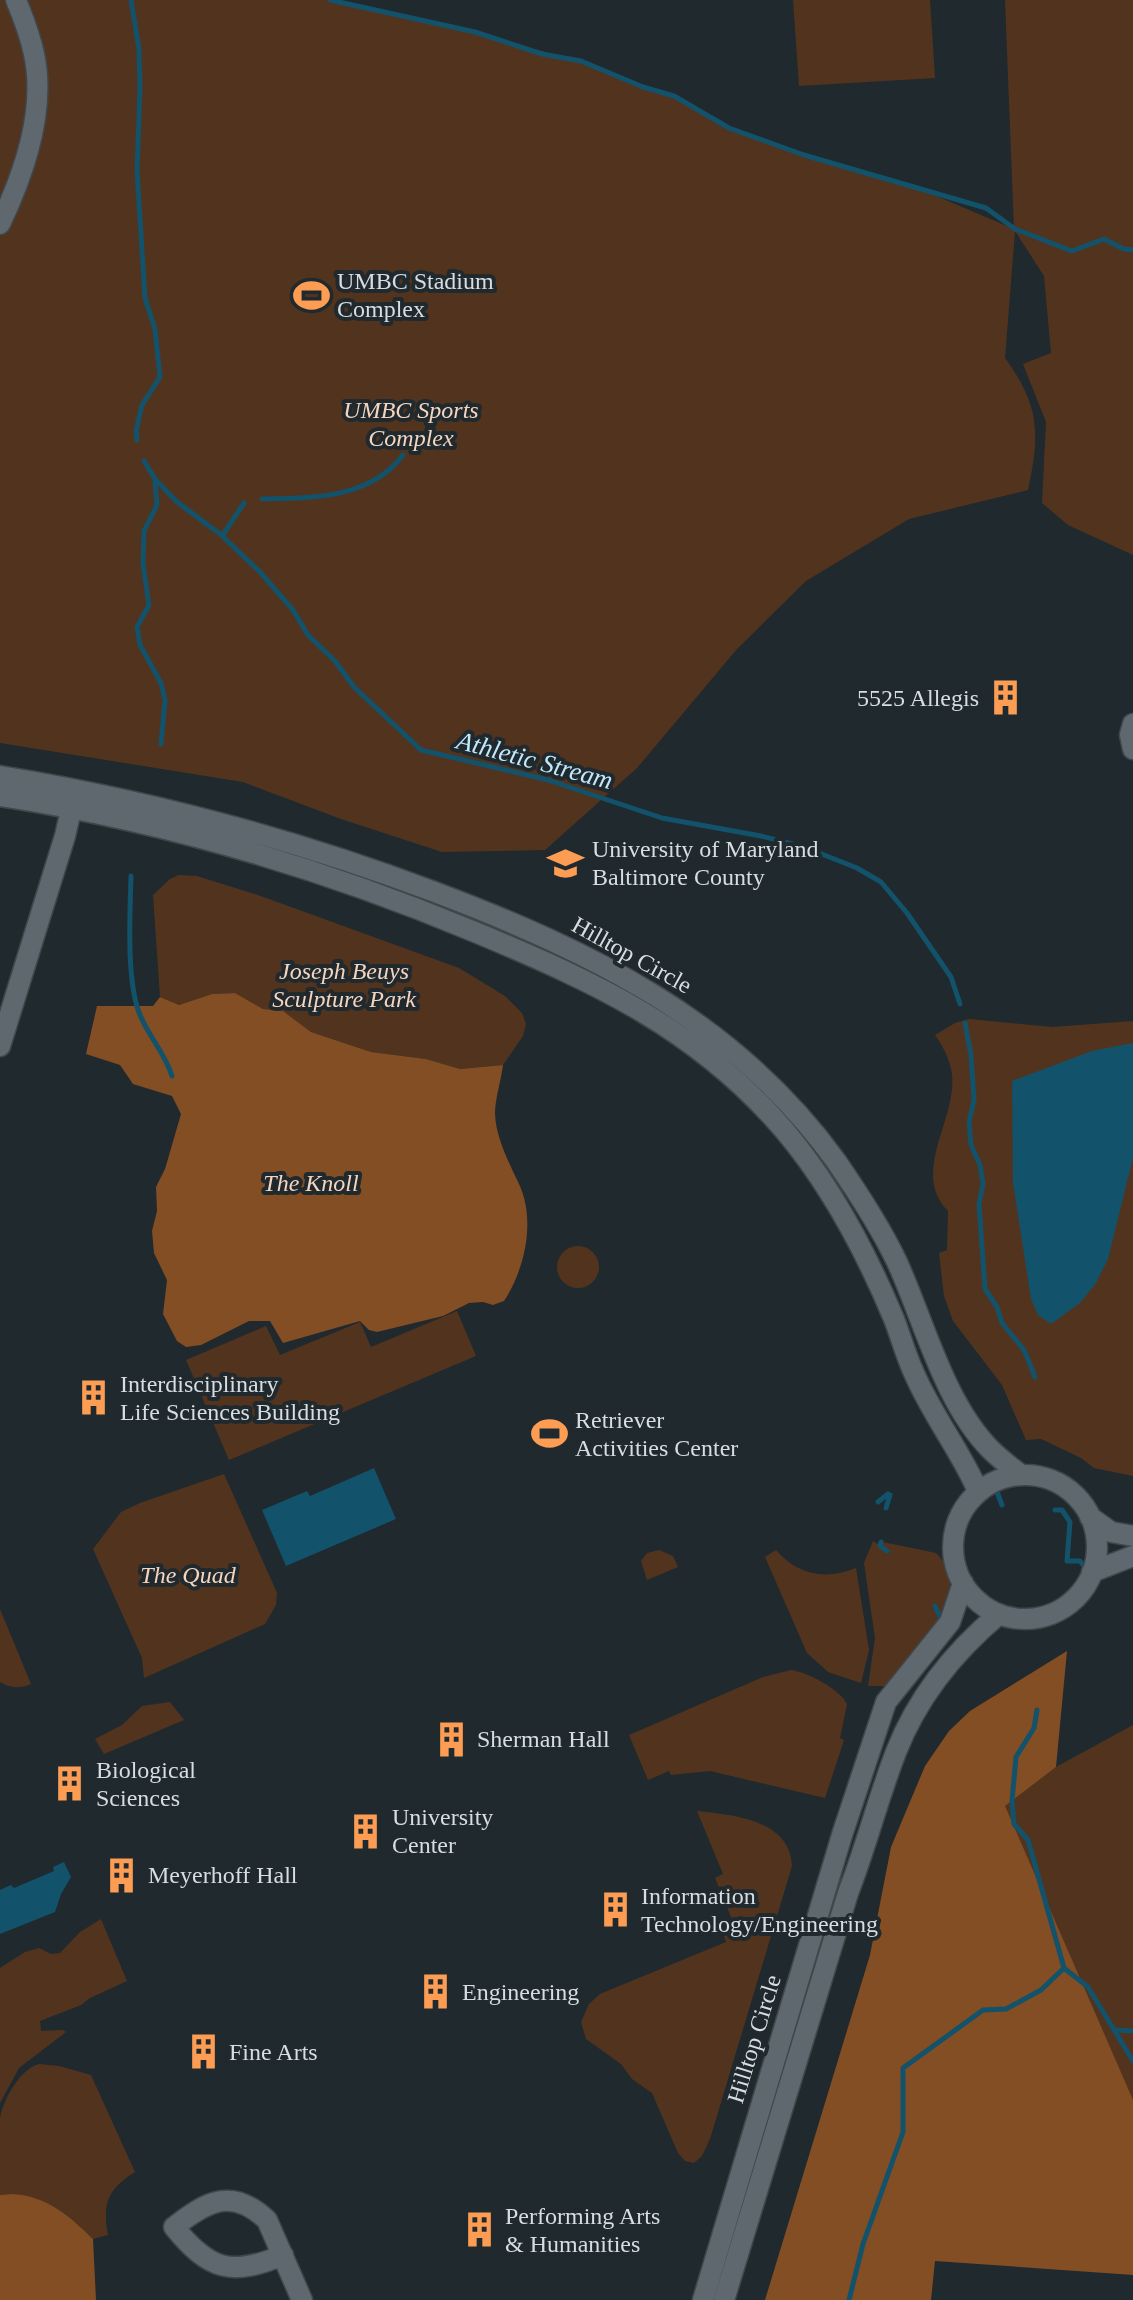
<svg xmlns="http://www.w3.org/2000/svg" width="1133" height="2300" viewBox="0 0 1133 2300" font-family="Georgia,serif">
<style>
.green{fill:#52341e}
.forest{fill:#834e24}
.water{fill:#12526a}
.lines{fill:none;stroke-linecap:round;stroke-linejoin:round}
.stream{stroke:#12526a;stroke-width:5}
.minor-casing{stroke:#3f474b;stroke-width:23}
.minor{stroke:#5e686e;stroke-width:20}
.labels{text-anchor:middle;stroke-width:8;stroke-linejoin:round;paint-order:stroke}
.poi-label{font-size:24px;fill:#d7dde0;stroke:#20292e;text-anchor:start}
.park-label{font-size:24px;font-style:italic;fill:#f6d5be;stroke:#20292e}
.street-label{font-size:24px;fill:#d7dde0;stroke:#20292e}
.water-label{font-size:26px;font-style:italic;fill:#c1e9fb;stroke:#20292e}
</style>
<rect width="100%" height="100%" fill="#20292e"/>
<path class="green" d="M0,0H330L430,22L581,61L659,91L730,128L794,151L908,184L1014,229L1005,0H1133V555L1068,525L1042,503L1046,422L1023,364L1051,353L1044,276L1015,231L1005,358C1040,406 1040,434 1028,490L909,519L806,581L737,649L637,768L545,850L442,852L341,819L243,782L0,743Z
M793,0H930L935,78L799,86Z
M179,875L197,876L258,895L459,968L505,996L522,1013L526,1024L523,1036L503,1065L460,1069L426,1059L371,1052L311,1032L283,1011L263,1009L235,993L212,994L179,1005L160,997L153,895L170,879Z
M969,1019L1052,1027L1133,1021V1476L1094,1468L1081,1458L1041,1439L1026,1440L1002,1385L953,1321L944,1296L939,1253L947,1250L948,1211C910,1173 957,1120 952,1074C950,1060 943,1046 935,1035L955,1023Z
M557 1267a21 21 0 1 1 42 0a21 21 0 1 1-42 0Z
M457,1311L476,1356L229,1460L186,1360L266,1326L280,1355L360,1322L371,1347Z
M224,1474L277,1593L276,1605L265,1624L144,1678L142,1658L93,1549L121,1512L140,1503Z
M873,1541L879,1545L883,1542L936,1553C956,1573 951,1594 942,1617L938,1609L935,1610L939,1622L887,1686H868L875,1638L864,1563Z
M659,1550L673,1556L678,1567L647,1580L641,1561L647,1553Z
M776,1550C799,1576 826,1580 856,1568L869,1650L861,1683L828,1672L807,1653L765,1557Z
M0,1609L31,1684C20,1689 10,1688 0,1682Z
M791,1670C807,1672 840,1689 847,1704L840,1738L844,1740L825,1798L710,1771L671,1775L669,1771L648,1780L629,1735L763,1677Z
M170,1702L184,1720L104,1754L95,1739L122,1725L142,1706Z
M1133,1725V2103L1004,1806L1056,1767Z
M697,1811C732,1815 790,1819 792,1866L710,2139L702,2156L694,2163L685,2161L678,2153L652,2093L632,2079L621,2064L586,2039L581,2022L589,2004L600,1994L726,1942L721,1928L733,1922L715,1878L723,1874Z
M101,1919L127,1981L90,1998L81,2005L40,2021L41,2031L63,2030L66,2032L19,2068L0,2103V1968L25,1952L39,1948L51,1954L60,1953L80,1932Z
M39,2064L59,2066L91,2075L135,2172C108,2189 102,2203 108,2235L93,2239L77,2224L11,2194L0,2195C0,2171 0,2142 0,2118C3,2100 20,2069 39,2064Z"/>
<path class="forest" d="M235,993L263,1009L283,1011L311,1032L371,1052L426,1059L460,1069L503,1065C501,1081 495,1099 495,1114C496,1138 509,1163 519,1184C536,1220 525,1269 504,1301L493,1305L483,1302L469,1303L443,1316L377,1332L369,1330L360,1321L283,1343L270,1321H249L201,1345L186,1347L177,1341L163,1314L167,1280L154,1253L152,1231L157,1211L156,1187L165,1169L181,1114L172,1096L133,1084L120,1065L86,1054L97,1006H153L160,997L179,1005L212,994Z
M1067,1651L1056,1767L1005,1806L1133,2100V2275L935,2261L931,2300H765L870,1955L891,1847L925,1766L949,1731L970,1711Z
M11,2194C45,2195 70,2216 93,2239L96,2300H0V2195Z"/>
<path class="water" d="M1133,1043V1158L1108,1259L1096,1283L1080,1303L1051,1324L1038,1315L1031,1299L1013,1183L1012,1081L1092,1051Z
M374,1468L396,1519L286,1566L262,1510L307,1491L310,1496Z
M64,1862L71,1877L61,1894L55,1912L0,1934V1890L11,1885L14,1888L54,1871L53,1867Z"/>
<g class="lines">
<path class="stream" d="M131,0L139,49L140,88L137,171L145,298L155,329L160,377L142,405L136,431L137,440
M330,0L475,32L542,54L581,61L643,87L674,96L729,128L804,155L986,208L1015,229L1072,251L1104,239L1124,249L1133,250
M144,461L155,479L177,502L220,534L260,572L293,610L308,635L335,661L354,687L421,750L548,780L662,818L761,836L804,847L857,868L881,882L907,913L951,977L960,1004
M155,482L157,505L144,531L143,564L149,605L137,627L140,645L161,683L165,700L161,744
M262,499C312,498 370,499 403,455
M222,536L244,503
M131,876C130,914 126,981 140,1015C149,1037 165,1053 172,1076
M965,1023L971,1055L974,1100L969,1122L971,1145L980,1165L983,1184L979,1204L985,1289L997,1307L1002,1323L1024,1350L1035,1377
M997,1492L1002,1505
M878,1502L888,1494
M886,1508L890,1495
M1055,1510H1062L1070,1522L1067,1561H1080L1084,1566
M881,1542L880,1546L887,1551
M935,1606L941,1619
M1037,1710L1034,1728L1016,1757L1012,1801L1014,1824L1028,1840L1064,1968L1088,1987L1133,2061
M1115,2030L1133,2031
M849,2300L863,2244L903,2132V2068L983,2010L1006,2009L1041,1990L1064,1968"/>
<defs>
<path id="minor" d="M0,224C24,174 46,109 34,54C30,35 23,17 16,0
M1133,724L1130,735L1133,749
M0,776C148,800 291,838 432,891C589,950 735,1021 836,1161C858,1193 880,1226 897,1262C924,1321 944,1403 991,1450C1000,1459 1011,1467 1021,1475
M0,796C163,821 322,868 475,932C595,982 698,1029 785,1131C832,1187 866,1252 894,1319C901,1337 906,1356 914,1373C932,1415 960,1450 978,1491
M0,1046L65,836L74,797
M953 1547a72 72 0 1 1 144 0a72 72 0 1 1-144 0Z
M1090,1517L1111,1532L1133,1536
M1092,1572L1133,1556
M283,2255C231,2277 209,2270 174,2227C207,2201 232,2187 267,2220L302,2300
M703,2300L842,1835L886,1702L950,1622L963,1583
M724,2300L848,1893C866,1847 878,1798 896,1752C917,1698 955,1651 999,1614"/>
</defs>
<use href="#minor" class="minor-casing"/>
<use href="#minor" class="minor"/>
</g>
<defs>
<symbol id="stadium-bare" viewBox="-9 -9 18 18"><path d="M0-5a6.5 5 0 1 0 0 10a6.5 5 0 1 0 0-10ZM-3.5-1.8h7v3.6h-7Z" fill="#fc9d53" stroke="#20292e" stroke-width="2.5" paint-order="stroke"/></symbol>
<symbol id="building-bare" viewBox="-9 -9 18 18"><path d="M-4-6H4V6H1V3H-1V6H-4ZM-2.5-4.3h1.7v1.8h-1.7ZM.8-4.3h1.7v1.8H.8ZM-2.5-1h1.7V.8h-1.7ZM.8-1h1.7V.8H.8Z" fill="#fc9d53" stroke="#20292e" stroke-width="2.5" paint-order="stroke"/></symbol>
<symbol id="university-bare" viewBox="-9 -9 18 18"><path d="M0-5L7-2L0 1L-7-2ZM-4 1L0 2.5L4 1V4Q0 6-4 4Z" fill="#fc9d53" stroke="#20292e" stroke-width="2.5" paint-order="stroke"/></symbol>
</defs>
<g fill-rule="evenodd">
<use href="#stadium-bare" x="286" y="270" width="51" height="51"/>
<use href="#building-bare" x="980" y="672" width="51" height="51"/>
<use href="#university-bare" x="540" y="838" width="51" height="51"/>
<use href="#building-bare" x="68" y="1372" width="51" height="51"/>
<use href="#stadium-bare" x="524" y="1408" width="51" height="51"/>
<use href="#building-bare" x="426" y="1714" width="51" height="51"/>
<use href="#building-bare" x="44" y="1758" width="51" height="51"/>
<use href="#building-bare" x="340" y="1806" width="51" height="51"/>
<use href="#building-bare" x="96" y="1850" width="51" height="51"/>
<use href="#building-bare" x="590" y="1884" width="51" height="51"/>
<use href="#building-bare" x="410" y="1966" width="51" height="51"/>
<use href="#building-bare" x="178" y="2026" width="51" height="51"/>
<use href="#building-bare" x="454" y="2204" width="51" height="51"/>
</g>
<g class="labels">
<g class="poi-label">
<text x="337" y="289">UMBC Stadium<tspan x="337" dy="28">Complex</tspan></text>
<text x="979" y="706" text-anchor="end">5525 Allegis</text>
<text x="592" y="857">University of Maryland<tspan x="592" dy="28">Baltimore County</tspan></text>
<text x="120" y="1392">Interdisciplinary<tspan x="120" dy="28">Life Sciences Building</tspan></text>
<text x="575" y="1428">Retriever<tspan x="575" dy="28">Activities Center</tspan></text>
<text x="477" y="1747">Sherman Hall</text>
<text x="96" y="1778">Biological<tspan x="96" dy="28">Sciences</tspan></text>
<text x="392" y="1825">University<tspan x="392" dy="28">Center</tspan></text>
<text x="148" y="1883">Meyerhoff Hall</text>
<text x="641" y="1904">Information<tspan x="641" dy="28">Technology/Engineering</tspan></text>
<text x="462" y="2000">Engineering</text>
<text x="229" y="2060">Fine Arts</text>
<text x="505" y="2224">Performing Arts<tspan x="505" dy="28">&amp; Humanities</tspan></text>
</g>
<g class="park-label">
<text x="411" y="418">UMBC Sports<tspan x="411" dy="28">Complex</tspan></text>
<text x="344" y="979">Joseph Beuys<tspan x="344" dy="28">Sculpture Park</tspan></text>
<text x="311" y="1191">The Knoll</text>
<text x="188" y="1583">The Quad</text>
</g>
<g class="street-label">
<text transform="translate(632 955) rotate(29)" y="8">Hilltop Circle</text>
<text transform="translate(754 2039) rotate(-73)" y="8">Hilltop Circle</text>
</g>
<g class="water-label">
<text transform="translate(535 760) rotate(15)" y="9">Athletic Stream</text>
</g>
</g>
</svg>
